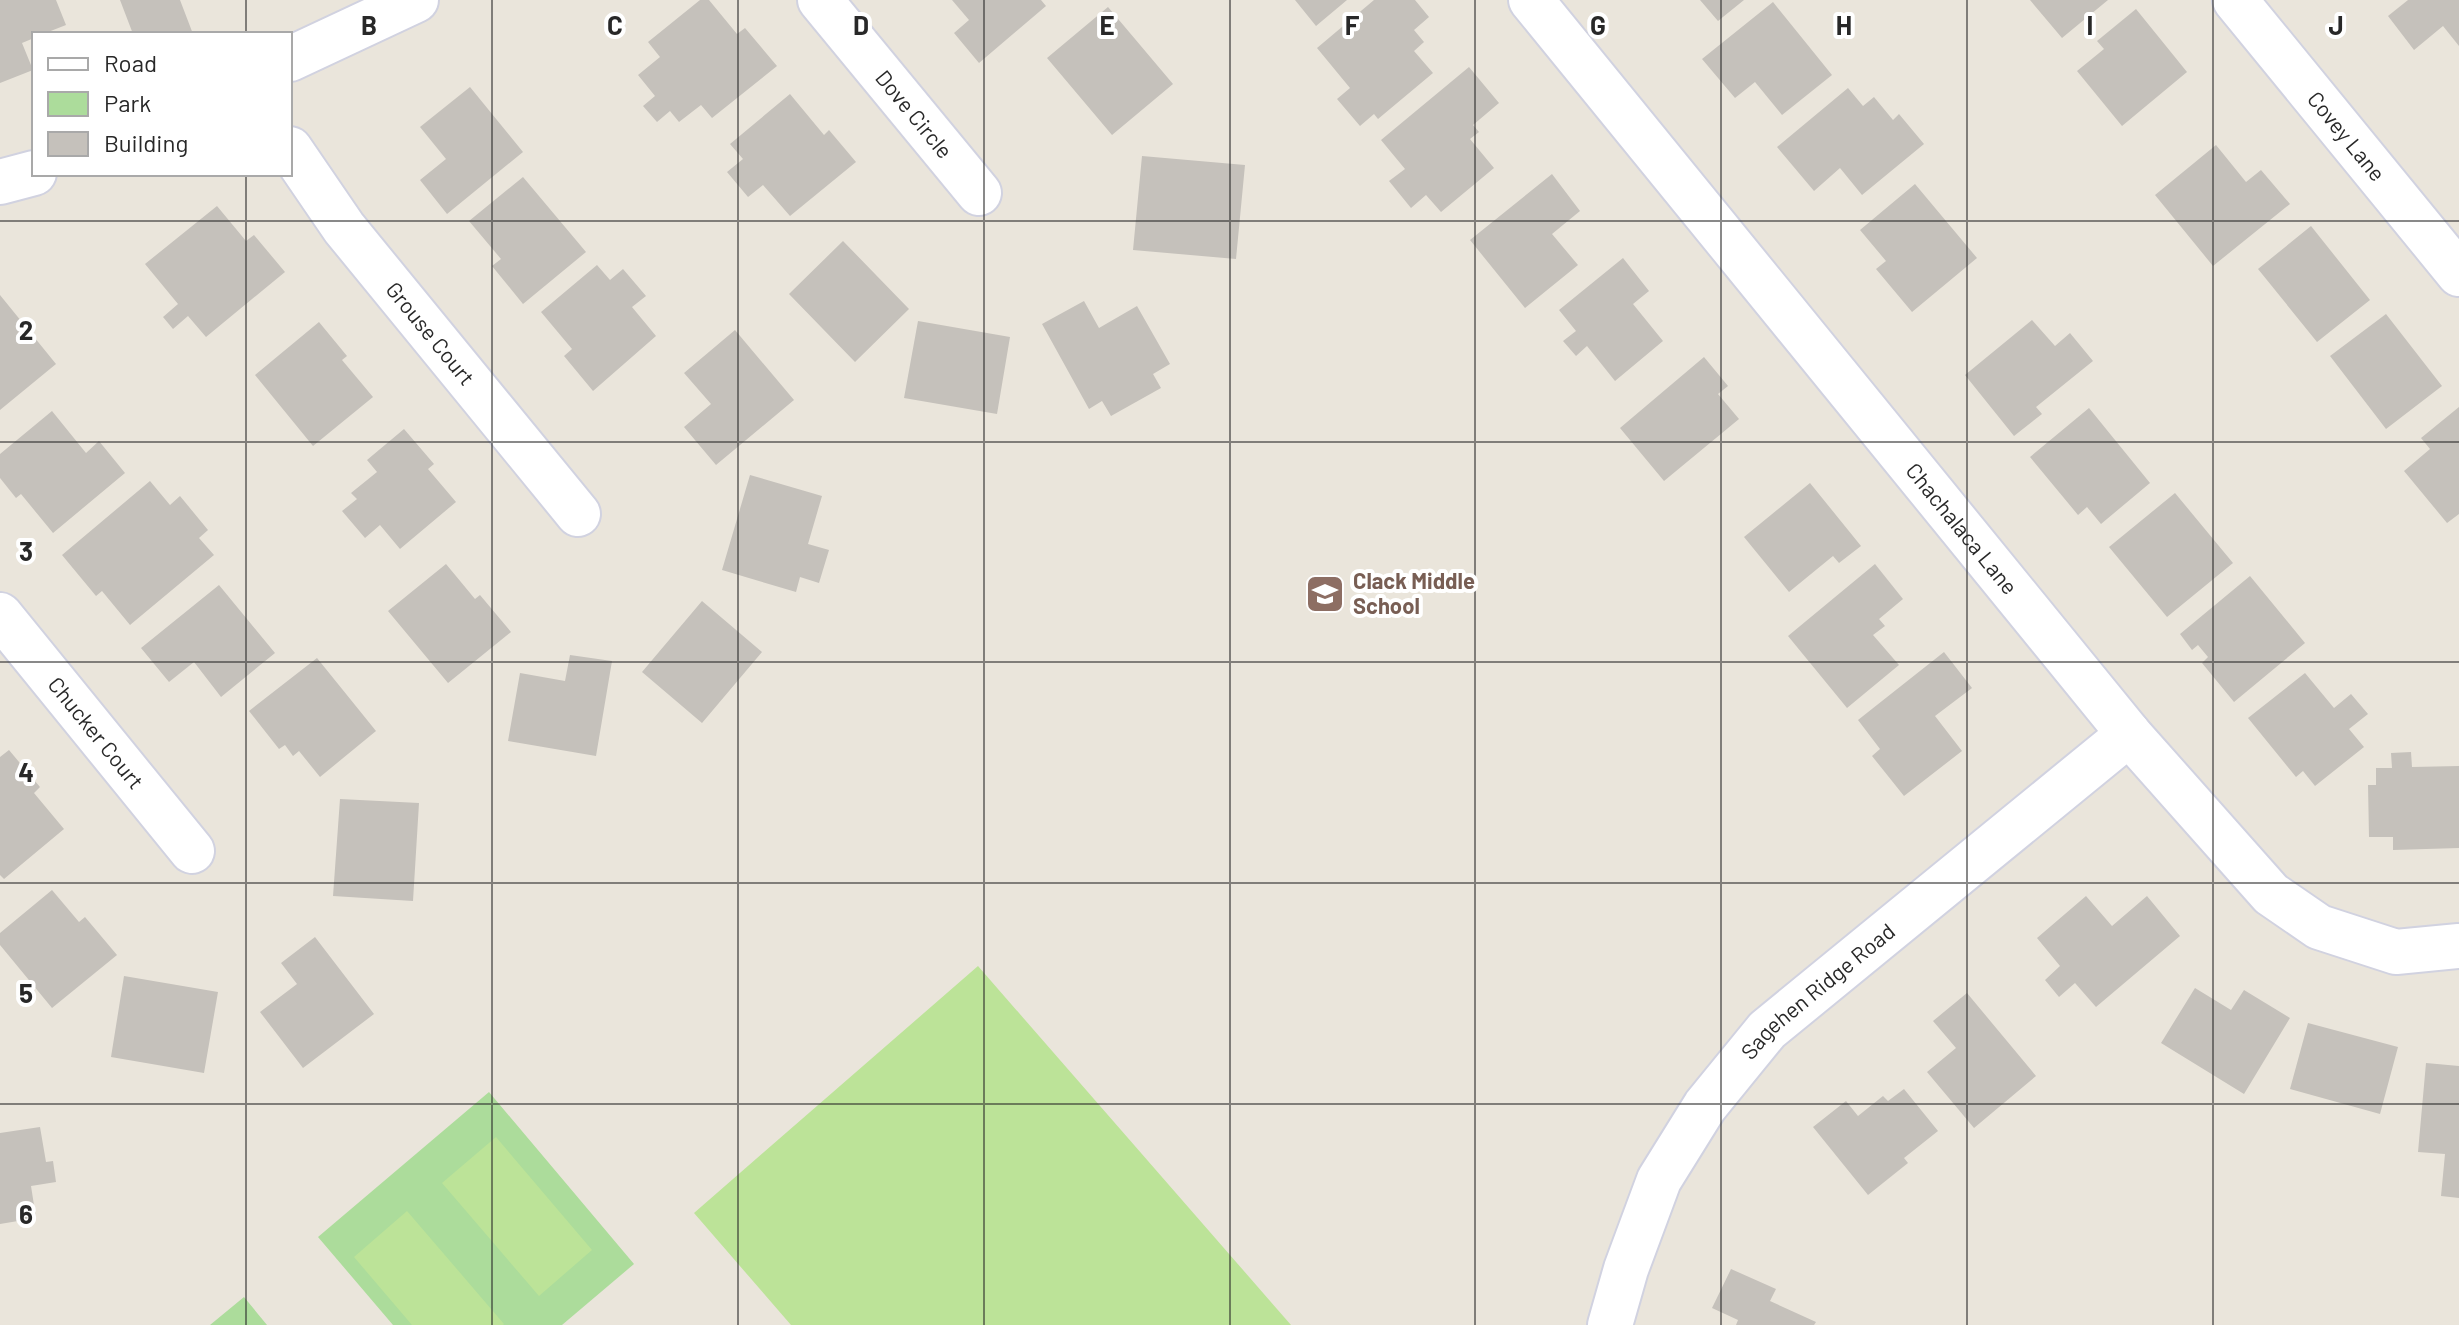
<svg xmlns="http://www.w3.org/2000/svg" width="2459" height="1325" viewBox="0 0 2459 1325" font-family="Barlow,sans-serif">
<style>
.green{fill:#acdc9b}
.pitch{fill:#bce398}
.building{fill:#c5c1bb}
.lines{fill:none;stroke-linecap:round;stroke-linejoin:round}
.minor-casing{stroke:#d1d2e0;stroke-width:48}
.minor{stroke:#fff;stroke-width:44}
.grid{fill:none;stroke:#282828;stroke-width:2;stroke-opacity:0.55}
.labels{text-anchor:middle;stroke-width:8;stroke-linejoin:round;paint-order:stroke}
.street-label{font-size:22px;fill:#282828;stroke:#fff}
.education-label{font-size:22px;font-weight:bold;fill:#785e54;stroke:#fff;text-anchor:start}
.grid-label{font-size:26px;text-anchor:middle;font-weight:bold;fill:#282828;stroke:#fff;stroke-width:8;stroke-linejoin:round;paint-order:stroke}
</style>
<rect width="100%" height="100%" fill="#eae5db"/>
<path class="green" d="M489,1092L634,1264L562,1325H393L318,1237Z
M244,1297L267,1325H210Z"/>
<path class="pitch" d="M978,966L1291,1325H791L694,1213Z
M496,1137L592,1250L539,1296L442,1183Z
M407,1211L504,1324L503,1325H412L354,1257Z"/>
<path class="building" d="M0,0H56L66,25L43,34H34V38L22,43L33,70L0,83Z
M120,0H180L193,34H133Z
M700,0H709L737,34L745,28L777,66L712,118L701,105L679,122L670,111L657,122L643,106L655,96L638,75L660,57L648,42Z
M952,0H1041L1046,6L979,63L954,33L969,20Z
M1295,0H1347L1316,26Z
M1374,0H1415L1429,17L1414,30L1424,42L1414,51L1433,73L1378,119L1374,114L1360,126L1337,99L1350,88L1317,48Z
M1700,0H1744L1718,21Z
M2030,0H2108L2062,38Z
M2408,0H2459V46L2443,26L2414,50L2388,16Z
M1773,2L1832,75L1782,115L1755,82L1735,98L1702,59Z
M1108,7L1173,84L1112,135L1047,58Z
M2136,9L2187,72L2122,126L2077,71L2104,49L2097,41Z
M1469,67L1499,103L1473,125L1479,132L1470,139L1494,168L1441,212L1426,195L1411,208L1389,181L1405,169L1381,140Z
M470,87L523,152L447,214L420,180L446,159L420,127Z
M1848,88L1863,106L1874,97L1893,120L1899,114L1924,144L1862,195L1840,168L1814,191L1777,147Z
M790,94L824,135L829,130L856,162L790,216L763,185L748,197L727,172L743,159L730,144Z
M2216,145L2246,182L2261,170L2290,204L2213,266L2155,195Z
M1142,156L1245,165L1236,259L1133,250Z
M1552,174L1580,211L1552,234L1578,265L1525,308L1470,240Z
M523,177L586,252L523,304L492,266L501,259L469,221Z
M1915,184L1977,258L1912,312L1876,269L1886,261L1860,230Z
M217,206L246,241L254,235L285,272L206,337L188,316L173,329L163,317L178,304L145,264Z
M2311,226L2370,300L2317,342L2258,269Z
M843,241L909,309L855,362L789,294Z
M1623,258L1649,291L1633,304L1663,341L1615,381L1587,346L1576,356L1563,341L1576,331L1559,310Z
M597,265L610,280L623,269L646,296L632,307L656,336L593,391L564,356L572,349L541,312Z
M0,295L56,364L0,410Z
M1084,301L1099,328L1137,306L1170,364L1153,374L1161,388L1111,416L1102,401L1089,409L1042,324Z
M2386,314L2442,386L2386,429L2330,356Z
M2032,320L2055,346L2070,333L2093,361L2036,407L2042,414L2014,436L1965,375Z
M918,321L1010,337L997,414L904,398Z
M319,322L347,356L342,360L373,397L313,446L255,375Z
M735,330L794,400L716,465L684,427L711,404L684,373Z
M1704,357L1728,386L1718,394L1739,419L1664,481L1620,428Z
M2459,407V514L2447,523L2404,471L2430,449L2421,438Z
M2089,408L2150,483L2101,524L2087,507L2078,515L2030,457Z
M52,411L86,453L99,441L125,473L53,533L21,494L16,498L0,478V454Z
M404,429L434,464L428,469L456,502L400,549L380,525L365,538L342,511L357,499L351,493L377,472L367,460Z
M750,475L822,496L808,544L829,550L819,583L800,577L796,592L722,570Z
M150,481L170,505L180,496L208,530L199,538L214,555L130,625L102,591L96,596L62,555Z
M1810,483L1861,546L1839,563L1833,556L1789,592L1744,537Z
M2175,493L2233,563L2167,617L2109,547Z
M446,564L475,599L480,595L511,632L448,683L388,611Z
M1875,564L1903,599L1879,619L1885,626L1873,635L1899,665L1847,708L1788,636Z
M2250,576L2305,643L2234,702L2202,663L2208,657L2198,645L2192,650L2180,634Z
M219,585L275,653L221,697L194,662L169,682L141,648Z
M702,601L762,652L702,723L642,672Z
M1944,652L1972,688L1935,716L1962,751L1904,796L1872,756L1880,749L1858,720Z
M570,655L612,661L596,756L508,741L520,673L565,681Z
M317,658L376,731L320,777L299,751L293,756L285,745L279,749L249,711Z
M2305,673L2334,708L2351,694L2368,714L2349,729L2364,747L2315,786L2303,771L2296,777L2248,718Z
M9,750L40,787L34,793L64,829L4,879L0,875V757Z
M2411,752L2412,767L2459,766V848L2393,850V837H2369L2368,785H2376V768H2392L2391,753Z
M340,799L419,803L413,901L333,896Z
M52,890L79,922L85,917L117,955L52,1008L0,945V933Z
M2086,896L2112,926L2147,896L2180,936L2096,1007L2075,983L2059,997L2045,980L2060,966L2037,938Z
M315,937L374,1014L303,1068L260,1012L297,984L281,963Z
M124,976L218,992L204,1073L111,1057Z
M2195,988L2231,1010L2244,990L2290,1018L2244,1094L2161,1043Z
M1967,993L2036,1076L1974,1128L1927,1072L1956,1048L1933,1021Z
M2308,1023L2398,1047L2380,1114L2290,1089Z
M2426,1063L2459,1066V1198L2441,1196L2445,1154L2418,1152Z
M1904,1089L1938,1131L1904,1158L1908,1163L1868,1195L1813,1127L1846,1101L1858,1116L1883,1096L1888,1101Z
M40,1127L46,1162L53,1161L56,1182L31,1186L36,1218L0,1224V1133Z
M1731,1269L1776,1289L1770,1301L1816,1322L1814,1325H1736L1738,1320L1712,1308Z"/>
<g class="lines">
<defs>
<g id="minor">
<path id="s1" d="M820,0L979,193"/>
<path id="s2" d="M1531,0L2129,734L2271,894L2319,927L2396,952L2459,946"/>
<path id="s3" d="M2235,0L2459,274"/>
<path d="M290,59L416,0"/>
<path id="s4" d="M290,149L344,228L578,514"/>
<path d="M0,182L34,173"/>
<path id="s5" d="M0,615L192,851"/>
<path id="s6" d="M1610,1325L1626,1269L1659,1180L1705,1106L1767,1030L2129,734"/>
</g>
</defs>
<use href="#minor" class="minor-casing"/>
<use href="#minor" class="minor"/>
</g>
<path class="grid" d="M246,0V34M492,0V1325M738,0V1325M984,0V1325M1230,0V1325M1475,0V1325M1721,0V1325M1967,0V1325M2213,0V1325M246,174V1325M0,221H2459M0,442H2459M0,662H2459M0,883H2459M0,1104H2459"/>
<defs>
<symbol id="school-square" viewBox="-11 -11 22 22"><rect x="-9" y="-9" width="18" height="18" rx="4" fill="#8d6e63" stroke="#fff"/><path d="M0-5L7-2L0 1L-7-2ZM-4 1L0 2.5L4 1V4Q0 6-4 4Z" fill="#fff"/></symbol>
</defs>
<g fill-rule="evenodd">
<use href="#school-square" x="1303" y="572" width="44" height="44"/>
</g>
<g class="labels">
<g class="street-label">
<text dy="8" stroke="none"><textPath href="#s1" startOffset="148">Dove Circle</textPath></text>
<text dy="8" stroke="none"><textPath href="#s3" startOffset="176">Covey Lane</textPath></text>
<text dy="8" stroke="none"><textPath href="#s4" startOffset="232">Grouse Court</textPath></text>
<text dy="8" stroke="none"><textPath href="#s2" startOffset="682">Chachalaca Lane</textPath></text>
<text dy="8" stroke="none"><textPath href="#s5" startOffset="152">Chucker Court</textPath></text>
<text dy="8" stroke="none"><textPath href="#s6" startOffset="402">Sagehen Ridge Road</textPath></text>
</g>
<g class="education-label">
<text x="1353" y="589">Clack Middle<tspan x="1353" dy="25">School</tspan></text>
</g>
</g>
<g class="grid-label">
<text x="369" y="35">B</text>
<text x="615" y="35">C</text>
<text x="861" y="35">D</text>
<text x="1107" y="35">E</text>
<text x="1352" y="35">F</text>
<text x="1598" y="35">G</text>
<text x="1844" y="35">H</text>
<text x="2090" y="35">I</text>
<text x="2336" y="35">J</text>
<text x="26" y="340">2</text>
<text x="26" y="561">3</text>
<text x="26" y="782">4</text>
<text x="26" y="1003">5</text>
<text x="26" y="1224">6</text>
</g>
<rect x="32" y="32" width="260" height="144" fill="#ffffff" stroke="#a9a9a9" stroke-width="2"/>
<rect x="48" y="58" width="40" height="12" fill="#ffffff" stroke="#a9a9a9" stroke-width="2"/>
<text x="104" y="72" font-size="24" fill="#282828">Road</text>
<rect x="48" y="92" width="40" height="24" fill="#acdc9b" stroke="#a9a9a9" stroke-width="2"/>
<text x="104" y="112" font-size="24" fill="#282828">Park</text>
<rect x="48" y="132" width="40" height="24" fill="#c5c1bb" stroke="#a9a9a9" stroke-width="2"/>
<text x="104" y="152" font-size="24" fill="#282828">Building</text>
</svg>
